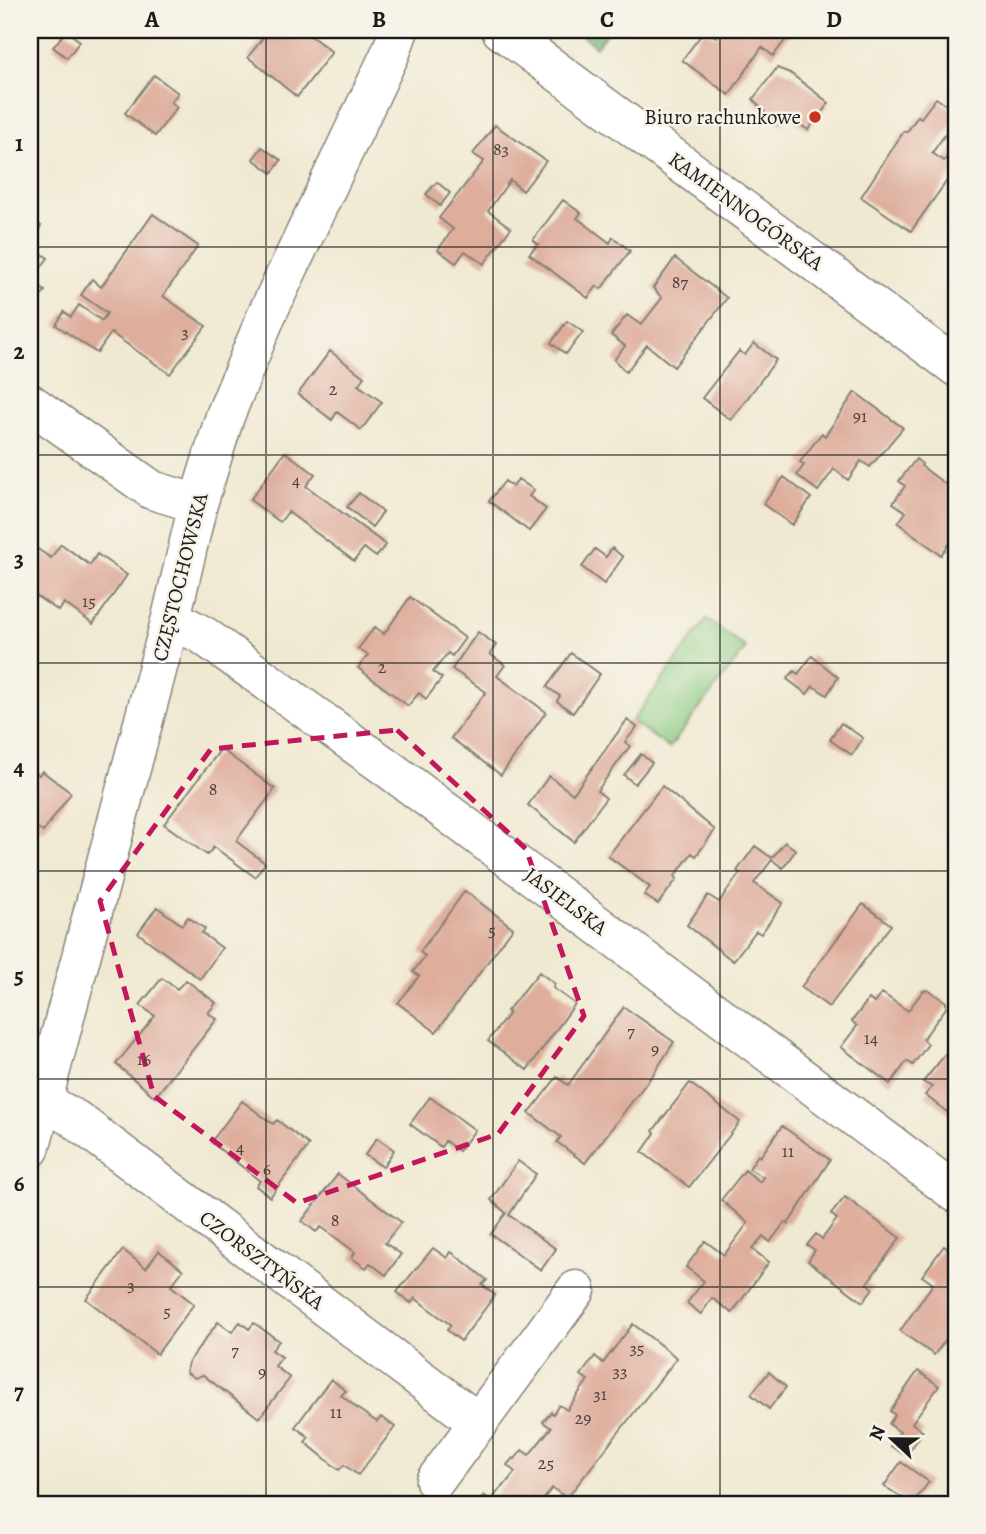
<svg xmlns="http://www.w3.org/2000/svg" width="986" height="1534" viewBox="0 0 986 1534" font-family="Alegreya,serif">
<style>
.green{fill:#8ece85;stroke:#557550;stroke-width:2}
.forest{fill:#72b172;stroke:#476647;stroke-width:2}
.building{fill:#dead9c}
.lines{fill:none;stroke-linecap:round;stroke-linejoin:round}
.minor-casing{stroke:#868277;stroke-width:41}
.minor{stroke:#fff;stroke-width:38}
.marked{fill:none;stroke:#c2185b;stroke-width:5;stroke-dasharray:14 9;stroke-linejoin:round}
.grid{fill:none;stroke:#1c1c1c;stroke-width:2;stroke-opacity:0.55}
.poi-dot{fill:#c8321e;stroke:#f7f3e8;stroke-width:2.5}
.labels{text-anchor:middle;stroke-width:5;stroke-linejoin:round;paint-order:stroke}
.number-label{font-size:18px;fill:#4c403c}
.poi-label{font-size:21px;fill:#1c1c1c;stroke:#f7f3e8;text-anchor:end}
.street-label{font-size:21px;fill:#1c1c1c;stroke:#f7f3e8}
.neatline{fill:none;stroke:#1c1c1c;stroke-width:2.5}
.grid-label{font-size:23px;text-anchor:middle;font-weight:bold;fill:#1c1c1c}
</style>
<rect width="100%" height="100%" fill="#f7f3e8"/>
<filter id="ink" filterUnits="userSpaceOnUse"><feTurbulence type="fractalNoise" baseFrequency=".0143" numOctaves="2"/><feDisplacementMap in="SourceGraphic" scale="14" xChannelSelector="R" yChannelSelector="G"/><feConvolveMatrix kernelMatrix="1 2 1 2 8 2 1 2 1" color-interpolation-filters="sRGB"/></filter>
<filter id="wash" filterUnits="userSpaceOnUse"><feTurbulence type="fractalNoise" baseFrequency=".00686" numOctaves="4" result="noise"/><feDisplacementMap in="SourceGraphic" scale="28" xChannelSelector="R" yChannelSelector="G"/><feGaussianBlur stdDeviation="1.57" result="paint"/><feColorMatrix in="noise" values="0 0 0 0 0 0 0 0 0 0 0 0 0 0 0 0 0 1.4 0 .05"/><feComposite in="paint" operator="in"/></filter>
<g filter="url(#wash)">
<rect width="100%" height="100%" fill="#f0e9d2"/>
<path class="green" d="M707,619L746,648L669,748L632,721Z"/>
<path class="forest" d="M575,30H609L596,47Z"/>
<g id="blocks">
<path class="building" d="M269,30H303L332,52L297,97L248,57Z
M705,30L716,37L721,30H793L773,56L762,47L729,95L682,60Z
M66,31L80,41L67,58L53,47Z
M777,68L790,73L829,103L808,130L788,116L782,125L763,111L753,99Z
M154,75L178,93L171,102L177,107L155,136L125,113Z
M936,98L956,112V119L932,153L944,161L956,144V168L911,231L861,197L904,131L907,132L918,116L921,118Z
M495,125L546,161L523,191L510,180L488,211L511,228L484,264L465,251L456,263L438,250L453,229L439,218L484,161L473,154Z
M262,147L281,160L272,173L253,159Z
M437,182L450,193L440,206L426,194Z
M563,200L581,213L577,218L610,243L613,237L630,251L601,289L597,286L588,298L529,254L538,244L533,240Z
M153,214L198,246L163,296L206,326L170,374L111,333L97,353L56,325L64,312L71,317L79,305L102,321L107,313L81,295L92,279L101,287Z
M30,218L41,226L30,242Z
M30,245L48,258L31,281L45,291L30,311Z
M675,258L727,298L674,367L647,345L626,372L614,360L625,346L611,335L627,315L641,325L662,298L653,288Z
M567,321L583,332L566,354L551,343Z
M754,343L776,360L731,420L702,398L739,351L745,355Z
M330,351L364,377L358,385L382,402L361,430L337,412L332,420L298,394Z
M855,392L903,428L870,467L861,461L848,480L834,469L818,491L797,475L804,465L800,462L822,433L825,436Z
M285,452L315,474L306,486L386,545L376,557L364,548L354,561L288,512L280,522L250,500Z
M916,459L922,464L921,466L956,492V548L950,543L941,555L898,523L906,512L893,503L905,486L899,481Z
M784,477L811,498L792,525L763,504Z
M518,479L534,490L529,496L546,509L529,531L489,501L505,481L513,487Z
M359,493L383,512L372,527L347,507Z
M30,544L51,558L61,544L90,565L97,554L127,575L93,624L64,603L59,611L30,592Z
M612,548L623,557L604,584L582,567L595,549L606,557Z
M410,597L465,638L452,656L448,653L433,672L442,678L426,699L419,693L408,706L358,668L368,655L358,649L375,627L384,634Z
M478,632L496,645L490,654L505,665L497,676L546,712L501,775L451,738L486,692L452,669Z
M571,653L600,674L573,713L557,701L560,696L547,687Z
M812,656L838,677L827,695L813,686L807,694L787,679L794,671L798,674Z
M627,720L637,727L625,742L630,746L597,791L606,798L574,842L528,805L549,776L573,794Z
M841,723L863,738L852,755L830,740Z
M221,749L275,789L236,841L265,863L255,877L214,847L207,855L164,824Z
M641,754L652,763L635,784L624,775Z
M30,768L39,775L42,771L71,793L43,832L30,823Z
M662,786L715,830L696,856L692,853L675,876L677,879L658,904L644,895L650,887L608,856Z
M785,842L796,850L783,868L772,860L754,883L783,903L761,934L756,931L733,961L687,925L708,895L719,902L740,873L737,871L755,846L772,858Z
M465,891L513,928L436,1032L398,1003L419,976L413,972L425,956L420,952Z
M863,904L891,925L829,1007L801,987Z
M157,907L182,925L188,917L205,929L202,933L222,948L200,979L138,933Z
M539,972L555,984L553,988L575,1004L527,1070L488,1041L509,1013L507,1011Z
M162,978L177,989L186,980L216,1003L208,1013L217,1019L155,1097L116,1064L155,1016L140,1005Z
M928,990L946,1002V1008L923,1039L928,1044L913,1065L907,1061L890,1084L841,1047L857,1026L852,1021L869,999L874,1003L882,993L908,1011L923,991Z
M624,1007L674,1042L654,1073L585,1163L557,1142L561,1137L529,1113L557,1077L568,1085Z
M956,1041V1119L925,1095L932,1087L923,1082Z
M690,1083L740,1122L689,1187L642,1152L655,1133L653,1131Z
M430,1097L475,1130L459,1151L445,1141L441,1147L410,1124Z
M242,1101L273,1124L277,1120L309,1145L270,1197L256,1186L260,1181L211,1142Z
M782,1126L830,1160L788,1224L785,1222L770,1242L763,1236L752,1249L769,1262L732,1313L712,1298L701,1314L687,1303L704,1281L686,1267L705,1241L724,1255L748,1223L721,1200L745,1170L760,1182L763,1177L749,1169L758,1155L760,1157Z
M377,1138L394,1150L383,1167L365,1155Z
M518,1161L536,1174L509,1215L556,1249L541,1270L491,1234L506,1213L491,1200Z
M338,1174L401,1222L385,1243L401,1254L386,1275L370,1263L366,1268L352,1258L355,1252L324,1229L321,1227L316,1232L302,1221Z
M845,1197L900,1238L867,1283L873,1288L863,1302L808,1261L815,1250L807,1245L816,1234L822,1239L837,1219L831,1214Z
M944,1246L956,1255V1326L934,1355L900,1331L933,1284L922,1276Z
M433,1248L447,1258L451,1252L467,1264L487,1280L482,1285L495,1295L461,1341L447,1330L451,1325L433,1312L415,1298L411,1303L397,1292Z
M123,1250L146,1268L159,1251L183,1270L171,1286L194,1304L157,1354L86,1299Z
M218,1322L232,1332L240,1322L249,1329L254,1323L279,1341L272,1350L282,1357L275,1366L290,1378L259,1418L203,1375L195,1378L186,1372L188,1363Z
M633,1324L677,1358L567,1498L552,1488L540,1504H477L484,1495L491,1501L502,1486L503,1487L515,1472L507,1465L513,1458L515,1459L522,1450L529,1455L551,1428L543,1422L551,1412L553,1414L559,1405L567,1410L588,1380L581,1375L595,1356L603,1363Z
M918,1371L939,1386L912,1423L923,1432L906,1456L891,1446L900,1432L889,1424L895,1415L890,1411Z
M769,1372L786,1387L769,1409L751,1394Z
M331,1379L346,1391L341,1395L358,1409L377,1422L381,1417L395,1427L358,1475L344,1465L339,1470L305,1442L309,1437L295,1427Z
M901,1462L929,1482L912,1504L884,1486Z"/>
</g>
</g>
<g filter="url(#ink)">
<use href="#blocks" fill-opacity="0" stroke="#868277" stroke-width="2"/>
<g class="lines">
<defs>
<path id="minor" d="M501,30L956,367
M30,403L152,490L198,504
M171,618L204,636L393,772L956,1193
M43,1101L75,1119L479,1423
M30,1149L171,618L198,504L225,416L267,314L391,52L399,30
M435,1481L576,1290"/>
</defs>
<use href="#minor" class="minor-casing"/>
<use href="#minor" class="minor"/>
</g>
</g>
<path class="marked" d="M397,730L526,849L584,1016L498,1134L297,1203L154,1096L100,901L211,749Z"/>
<path class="grid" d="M266,30V1504M493,30V1504M720,30V1504M30,247H956M30,455H956M30,663H956M30,871H956M30,1079H956M30,1287H956"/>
<circle class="poi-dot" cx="815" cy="117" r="7"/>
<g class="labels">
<g class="number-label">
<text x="501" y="155">83</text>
<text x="680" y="288">87</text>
<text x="185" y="338">3</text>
<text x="333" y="395">2</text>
<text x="860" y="422">91</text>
<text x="296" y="486">4</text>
<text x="89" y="607">15</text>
<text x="382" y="673">2</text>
<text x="213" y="795">8</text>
<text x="492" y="936">5</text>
<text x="631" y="1037">7</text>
<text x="871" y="1044">14</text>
<text x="655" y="1055">9</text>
<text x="144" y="1065">16</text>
<text x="240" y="1153">4</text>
<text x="788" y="1157">11</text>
<text x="267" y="1175">6</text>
<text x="335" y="1226">8</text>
<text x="131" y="1291">3</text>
<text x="167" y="1317">5</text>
<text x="637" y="1354">35</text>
<text x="235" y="1356">7</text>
<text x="620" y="1377">33</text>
<text x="262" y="1378">9</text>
<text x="600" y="1400">31</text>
<text x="336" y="1418">11</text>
<text x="583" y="1424">29</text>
<text x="546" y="1469">25</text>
</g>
<g class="poi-label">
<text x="801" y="124">Biuro rachunkowe</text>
</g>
<g class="street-label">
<text transform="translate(746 211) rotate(36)" y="7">KAMIENNOGÓRSKA</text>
<text transform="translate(180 577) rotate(-76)" y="7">CZĘSTOCHOWSKA</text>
<text transform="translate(566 901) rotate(37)" y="7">JASIELSKA</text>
<text transform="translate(262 1260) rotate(37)" y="7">CZORSZTYŃSKA</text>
</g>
</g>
<rect width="986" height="1534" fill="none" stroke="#f7f3e8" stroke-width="77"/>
<g transform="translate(892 1439) rotate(292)" stroke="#f7f3e8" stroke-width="5" paint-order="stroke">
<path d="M0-5L12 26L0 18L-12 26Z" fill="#1c1c1c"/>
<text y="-10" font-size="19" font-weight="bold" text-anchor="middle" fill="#1c1c1c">N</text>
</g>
<rect x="38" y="38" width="910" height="1458" class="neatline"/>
<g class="grid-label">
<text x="152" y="27">A</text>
<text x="379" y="27">B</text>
<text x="607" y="27">C</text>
<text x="834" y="27">D</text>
<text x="19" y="151">1</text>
<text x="19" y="359">2</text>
<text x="19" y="567">3</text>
<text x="19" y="775">4</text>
<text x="19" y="983">5</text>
<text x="19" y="1191">6</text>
<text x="19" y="1399">7</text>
</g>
</svg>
